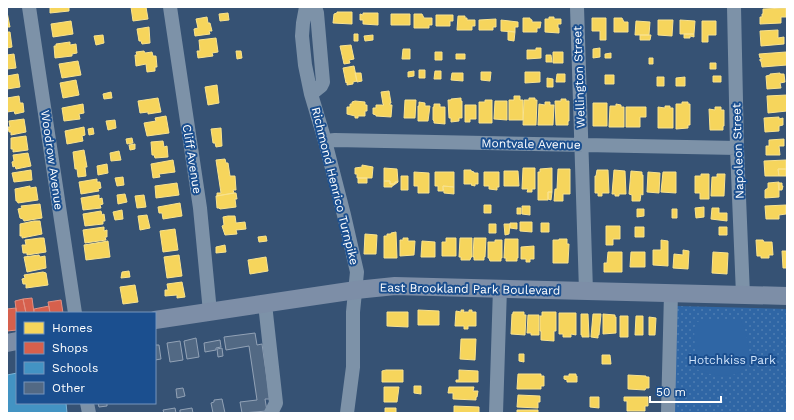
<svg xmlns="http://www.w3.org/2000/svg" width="794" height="420" viewBox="0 0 794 420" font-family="'Work Sans',sans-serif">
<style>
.park{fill:url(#park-dots)}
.pitch{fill:#2f66a5}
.homes{fill:#f6d55c;stroke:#f9e28d}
.shops{fill:#d6604d;stroke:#e29082}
.schools{fill:#4393c3;stroke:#7bb3d5}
.building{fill:#526984;stroke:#92a2b6}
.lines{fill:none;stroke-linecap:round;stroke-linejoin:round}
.minor{stroke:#7d92a8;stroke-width:14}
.major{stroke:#7d8ea7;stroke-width:18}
.labels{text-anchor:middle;stroke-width:4;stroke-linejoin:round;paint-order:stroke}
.street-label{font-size:12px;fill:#fff;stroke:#1b4f8f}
.park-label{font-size:12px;fill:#cfe3fa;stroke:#1b4f8f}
</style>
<defs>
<pattern id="park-dots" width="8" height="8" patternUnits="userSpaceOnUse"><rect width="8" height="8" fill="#2f66a5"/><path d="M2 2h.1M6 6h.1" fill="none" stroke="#4e7db2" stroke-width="1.8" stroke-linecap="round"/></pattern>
</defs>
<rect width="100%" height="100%" fill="#365274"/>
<path class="park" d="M677,306L787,309V413H674Z"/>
<path class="pitch" d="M701,321H741C745,328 747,336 748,345C754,381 720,380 696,369L694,328L697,322Z"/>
<path class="homes" d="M50,7H69V11L50,13Z
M131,7H146L148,19L133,21Z
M786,8V17H781V23L760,24V17H762V14H763V9Z
M7,12L10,27H7Z
M337,12H352V24L333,23L334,14L337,13Z
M228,13L229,20L220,21L219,14Z
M363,13H378V25L363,24V20H360V14L363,15Z
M391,14H410V25H391Z
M414,14H422L424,18H432V25H429V28H414Z
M436,15H453V21H450V26H436Z
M458,16H465V18H467V20H475V26H472V30H457Z
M207,17L208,23H210L212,31H209L210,34L195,36L194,29L198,28L196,19Z
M549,17H554V19H561V24H558V28H559V33L545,32V19H549Z
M523,18H530V19L532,20V22H541L540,28H537V32H523Z
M592,18H606V40H600V31H592Z
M614,18H622L624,22H628V32H614Z
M496,19V27H493V30H479V20Z
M501,20L518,22V27H515V32L501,31Z
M658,20H673L672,36L658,35Z
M680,20L695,21L694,34H680Z
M71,21L73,34L53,37L51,24Z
M636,21L650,22L649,35H635Z
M702,21H716V35H708V42H702Z
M149,27L150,43L142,44L141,41H139L137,29Z
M778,30V38L784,37V44L761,46L760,31Z
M508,31L515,32L514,41L508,40Z
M7,32H10L12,47L7,48Z
M354,34H358V41H354Z
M684,34H694V37L690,36V38H684Z
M103,35L104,43L96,45L94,36Z
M373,35V40L365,41L364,36Z
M640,35H651L650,40H640Z
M216,38L218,52L212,53L213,56L198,58L197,51H200L199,40Z
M70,42V45L76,44L77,53L72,54V56L55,58L54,46H56V44Z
M351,45L354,59L349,60L350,63L344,64L340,46Z
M536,48H541V58L527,59V50H536Z
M600,48V57L593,58V49Z
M403,49H410V59H402Z
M144,51L145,53L152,52L153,56H156L157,67H155V71L147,72L146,64L136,66L135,55H137L136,52Z
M236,51H241L242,58L237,59Z
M435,52H442V60H435Z
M553,52H563V63H553Z
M786,52L787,65L762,67L761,61H760V59H762V58H760L759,54Z
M611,53V58H605V54Z
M14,54L16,68L7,69V55Z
M456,54H465V59H456Z
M546,55H551L552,62H546Z
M649,58H653V64H649Z
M78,61L81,75L62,78L59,64Z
M710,63H716V69H710Z
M354,66L357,81L353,82V84L347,85V82L346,83L343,68Z
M419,70H425V78H419Z
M414,71V76L408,77V72Z
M435,71H441V79H434Z
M481,72H491L490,81L481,80Z
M525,72H540V82L525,83Z
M355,73H361L362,81L357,82Z
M452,73H463V81L451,80Z
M780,73V74H784L785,82L780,83L781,88L767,89L766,76L770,75V74Z
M18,74L20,87L7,89V76Z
M557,74H565V82H556Z
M605,75H614V84H605Z
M713,76H721V82H713Z
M657,77H664V86H657Z
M685,77V86H676V78Z
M547,78L553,79V87H547Z
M76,80L79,95L63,98L60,83Z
M217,85L219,103L208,105L205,87Z
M389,91L391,103H390V105H392L391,117L376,116V115L373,114V108H376V105H384L383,104L381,92Z
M111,92L112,98L104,99L103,94Z
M787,95V111L768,113L767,96Z
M19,96L20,103H23L24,112L15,114L14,111L7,112V98Z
M514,96H520V100H523V120H509V100H514Z
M158,98L161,112L148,114V112L140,113L138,101Z
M461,98V101H462V118H459V121L451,122V118H449L448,100H451V99Z
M529,98H535V100H537L536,125H523L524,100H529Z
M561,99H566V101H569V121H568V125H556L555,101H561Z
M405,100H416L415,118H404Z
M485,100H492V123H479V102H485Z
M355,101L365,102V105H367V111H365V116H358V118H355V116L347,114V107H350V104H352V102Z
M495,101H507V120L494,119Z
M419,102L425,103V106H430L428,121H418V106H419Z
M545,102H550V105H554L553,125H538L539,104L545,105Z
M682,102H688V104H690V125H688V128L676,129V104H682Z
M593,103H607V126H593Z
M83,104L84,113L79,114L80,119L64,121L62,108Z
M434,104H440V107H445V124L434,123V121L433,120V107H434Z
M616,104L621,105V107H624V127H609L610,106H616Z
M465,105H476V119H470V122H465Z
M665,106H670V108H673V128H658V107L665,108Z
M626,107H646V117H640V127H626Z
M715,107H721V110H724V126H723V130H710L709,109L715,110Z
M166,116L169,133L147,136L144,123L156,121L155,118Z
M779,117V119L783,118V125L779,126V131L765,132L764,118Z
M24,119L26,132L11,135V132H9L8,127H10L9,121Z
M115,120L116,128L108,130L106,121Z
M84,127L85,135L82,136L83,141L67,144L65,131Z
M93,128L94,134L89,135L88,129Z
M221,128L222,146L216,147L215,143H213L211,129Z
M26,136L28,150L13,152V149H11V138Z
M132,138L133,143L127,144L126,139Z
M784,139V146H779L780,155H766V146H769V140Z
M163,141L164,147L167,146L168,157L155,158L154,155H152L151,142Z
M135,144V149L130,150L129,145Z
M84,150L87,167H85L86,176L78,177L77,169H75L73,152Z
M119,151L121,160L111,161L110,153Z
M28,153L31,166L16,169L15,166L13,167L12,162L14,161L13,155Z
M225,159L226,163H228L230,176H235L236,190H233L234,193L217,196V193H221L216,160Z
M173,160L175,172L159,174L160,177L153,178L151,164Z
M786,160V169H778L779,176H765L764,161Z
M107,164L108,173L98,175L97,166Z
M362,165L373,167L372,178H357V174H355V168L362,167Z
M384,168L397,169L398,182H395V184H390V181H384Z
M523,168H535V189H532V192H527L528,189H522Z
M552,168V192H548V200H538V172H540V169Z
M558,169H570V194H563V201H554L555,189H557Z
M778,169H786V176H779Z
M31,170L32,180L14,182L12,173Z
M464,170H471V171L474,172V173H478V184H475V186L471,185L472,184H464Z
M597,170H608L609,193H602V196H598V193H595V176H596Z
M614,170L625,171L626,194H619V196H615V194H612Z
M504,171H518L519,186H504Z
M631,171L642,172V175H643V195L641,194L640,201H632V195L629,194Z
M414,172L429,173V193H418V186H414Z
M435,172H454V187L443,186V191H438V186H435Z
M484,172H499V187H497V190L489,189V186H484Z
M648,172L660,173L659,193L647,192Z
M663,172H676V193L661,192Z
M701,174H709V199H700V193H695V176H701Z
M717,174H725L724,196H711L712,177H717Z
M401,176H408V190H401Z
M123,177L124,185L117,186L115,178Z
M358,178H367V183H358Z
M97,179V182H100L101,188L98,189L99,191L81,194L79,182Z
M384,181H390V184H395V182H398L394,185L392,186V187H384Z
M779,182V197L765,198V190L768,188V183Z
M177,183L179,195L156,198L155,186Z
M778,183H782V186H783L782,190H779Z
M30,186V188L36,187L38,200L18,203L17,201H16L15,189Z
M443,186L454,187V194L444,193Z
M548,192H552L551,200L548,199Z
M234,193H236L237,199H235L236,207L220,209L219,208H217L216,196Z
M125,194L127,202L118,204L117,195Z
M99,195V199L102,198L103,204L100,205L101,208L83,210L81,198Z
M144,195L146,207L137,208L135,196Z
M180,203L182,216L163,219L162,213H159L158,207Z
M40,204L42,218L24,221L23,219L20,218L18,209L22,208L21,206Z
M484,205H491V213H484Z
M786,205V214L779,215V219H766L765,206Z
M522,206H530V215L522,214Z
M704,207V217L696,218L695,208Z
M517,208H521V214H517Z
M712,208H719V213H727V221L711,219Z
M637,209H644V216L637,217Z
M672,209H677V218H672Z
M122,210L123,219L115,220L113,212Z
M101,211L102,215L104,214L105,221H103V224L85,226L83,214Z
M147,215L150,228L140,230L138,216Z
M228,216H235L236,223L245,222L246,229L236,230L237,234L225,235L222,226L224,225L223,217Z
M34,221H40L42,234L22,238V236H20V224Z
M520,222H532V232L520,231Z
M510,223H517V229L510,228Z
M541,223H549V232H541Z
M489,224H496V233H489Z
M504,224H510L509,234L505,235Z
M606,226H620V239H613V245H606Z
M104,227V231L107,230V237H105L106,240L85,243L83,230Z
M635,227H644V237H635Z
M719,227H727V235H719Z
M175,229L178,250L163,252L160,231Z
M396,232L397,258H384V236H387V234H391V233Z
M365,234L377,235L376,254H364Z
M266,236L267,241L259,242L258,237Z
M40,238H44L46,252L27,255V253H23L22,245H26L25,240Z
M403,238H408V241H415L414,255L400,256V240H403Z
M446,238H456V256H442V242H446Z
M460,238H472V257H471L470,260H461V257H459Z
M474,238H486L485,257H484V260H474V257H473Z
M505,239H518V258H517V261H506V258H504Z
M559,239H567V244H569L568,263H553V240H559Z
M495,240H502V258H501V261H490L489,258H488V242H495Z
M661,240L668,241V266L653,265V250H661Z
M756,240H763L764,242H772L773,255H769V258H761V256H757Z
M108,241L110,257L86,260L84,245Z
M422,241L435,242V257H421Z
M225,245L226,252L216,253V247Z
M534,246V259H530V262H526V259H521V247Z
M683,250L689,251L688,269L673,268L674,254L683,255Z
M782,251H787V268H783Z
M608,252H622V272H604V263H607Z
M631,252H645V267H630Z
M713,252L728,253L727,274L712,273Z
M39,255L40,257L45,256L46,268L27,272L24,257Z
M179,255L182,276L167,278L164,257Z
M266,257L268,271L250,274L248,260Z
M129,271L130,277L121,278L122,272Z
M43,272L46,273L48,285L26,288V284H23L22,279L25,278L24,275Z
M182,282L185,297L177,298V295L165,296V290H168L167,284Z
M135,285L138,302L123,304L120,287Z
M418,310L439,311V325H418Z
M461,310H464L463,312H469V310H472V312H476V326H468V329H464V326H455L456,311L461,312Z
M387,312H408V327L387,326Z
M513,312H524V315H526L525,335L511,334L512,314H513Z
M542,312H556V331H554V341L541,340V331H540V316H542Z
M559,313H576V335L571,334V337H563V334H559Z
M581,314H588L589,337H582V335H581Z
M593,314H601L599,335H598V338L591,337Z
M603,314L615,315V317H616V333L603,334Z
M528,315H539V335H531V333H527Z
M620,316H628V337H620Z
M636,316H643V335H635Z
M649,317L656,318L655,335H649Z
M461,339H476L475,360L460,359Z
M519,354H524V362L519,361Z
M602,355H610L611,364H602Z
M386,370H403V382H382V371Z
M459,370L478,371V382H456V380H459Z
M518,374H541V376H544V386H541V389H517Z
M569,374H576V376H577V382H567V380L564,379V376H569Z
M628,375L646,376V377H649V388H646L645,390L628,389Z
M414,386H421V394L414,393Z
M384,387H399L397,402H384Z
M449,387H474L473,391H478L477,397H476V400L453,399V393H448Z
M518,395L540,396V402H538V408L517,407Z
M590,397H599V408L590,407Z
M624,397H648V406H645V411H627V401H624Z
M454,406L479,407V413H454Z
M385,408H396V413H385Z
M517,410H538V413H517Z"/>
<path class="shops" d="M32,298L34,313H26L23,299Z
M23,299L26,313H17V317L15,301Z
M61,300L63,313H50L48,302Z
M49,306L50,313H34V309Z
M16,308L17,330L7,331V309Z"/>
<path class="schools" d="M17,373V403H66L67,413H7V375Z"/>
<path class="building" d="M255,333L257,345L262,344L270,399H265L267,411L242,413L240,402L257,400L249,346L226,350L224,337Z
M196,338L199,357L187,359L184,341Z
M220,340L221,347L216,348V350L205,352L204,343Z
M180,341L183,360L170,362L167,343Z
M155,345H159L161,359L155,360Z
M222,348L223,356L218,357L217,349Z
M183,388L185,396L177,398L176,389Z
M222,399L225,413H213L211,403L214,402V400Z
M98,403H107V406L99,407Z
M175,408L176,413H164L163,410Z
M192,408L193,413H180V410Z"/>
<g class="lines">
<path class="minor" d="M29,7L75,313
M170,7L200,208L210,312
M306,7L303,23L302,36L305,65L311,94L325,141L344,215L357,272L353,312V367L347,413
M577,7L586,291
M734,7L737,148L743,295
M311,94L321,86L323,82L317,13L315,7
M325,141L335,140L737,148
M265,304L276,403L271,413
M87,403L89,413
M496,413L500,288
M668,413L671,293"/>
<path class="major" d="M155,320L356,290L395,286L787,296
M7,343L17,341"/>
</g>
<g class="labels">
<g class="street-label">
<text transform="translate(579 77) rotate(-92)" y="4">Wellington Street</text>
<text transform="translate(531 144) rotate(1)" y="4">Montvale Avenue</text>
<text transform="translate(738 151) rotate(-92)" y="4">Napoleon Street</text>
<text transform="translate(192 159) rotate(81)" y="4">Cliff Avenue</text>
<text transform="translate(52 160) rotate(82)" y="4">Woodrow Avenue</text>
<text transform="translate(335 186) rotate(76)" y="4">Richmond Henrico Turnpike</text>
<text transform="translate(470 289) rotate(1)" y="4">East Brookland Park Boulevard</text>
</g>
<g class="park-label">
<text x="732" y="364">Hotchkiss Park</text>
</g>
</g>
<rect width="794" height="420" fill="none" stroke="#ffffff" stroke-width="16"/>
<rect x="16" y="312" width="140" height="92" fill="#1b4f8f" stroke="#7695bc"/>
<rect x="24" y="322" width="20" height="12" fill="#f6d55c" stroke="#7695bc"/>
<text x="52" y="332" font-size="12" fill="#ffffff">Homes</text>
<rect x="24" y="342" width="20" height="12" fill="#d6604d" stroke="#7695bc"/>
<text x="52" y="352" font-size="12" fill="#ffffff">Shops</text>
<rect x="24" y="362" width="20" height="12" fill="#4393c3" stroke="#7695bc"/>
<text x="52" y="372" font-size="12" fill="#ffffff">Schools</text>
<rect x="24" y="382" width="20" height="12" fill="#526984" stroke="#7695bc"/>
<text x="52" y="392" font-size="12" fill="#ffffff">Other</text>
<path d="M650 396v6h71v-6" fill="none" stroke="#ffffff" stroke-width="2"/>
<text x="656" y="396" font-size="12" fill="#ffffff" stroke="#1b4f8f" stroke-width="3" paint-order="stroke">50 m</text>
</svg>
